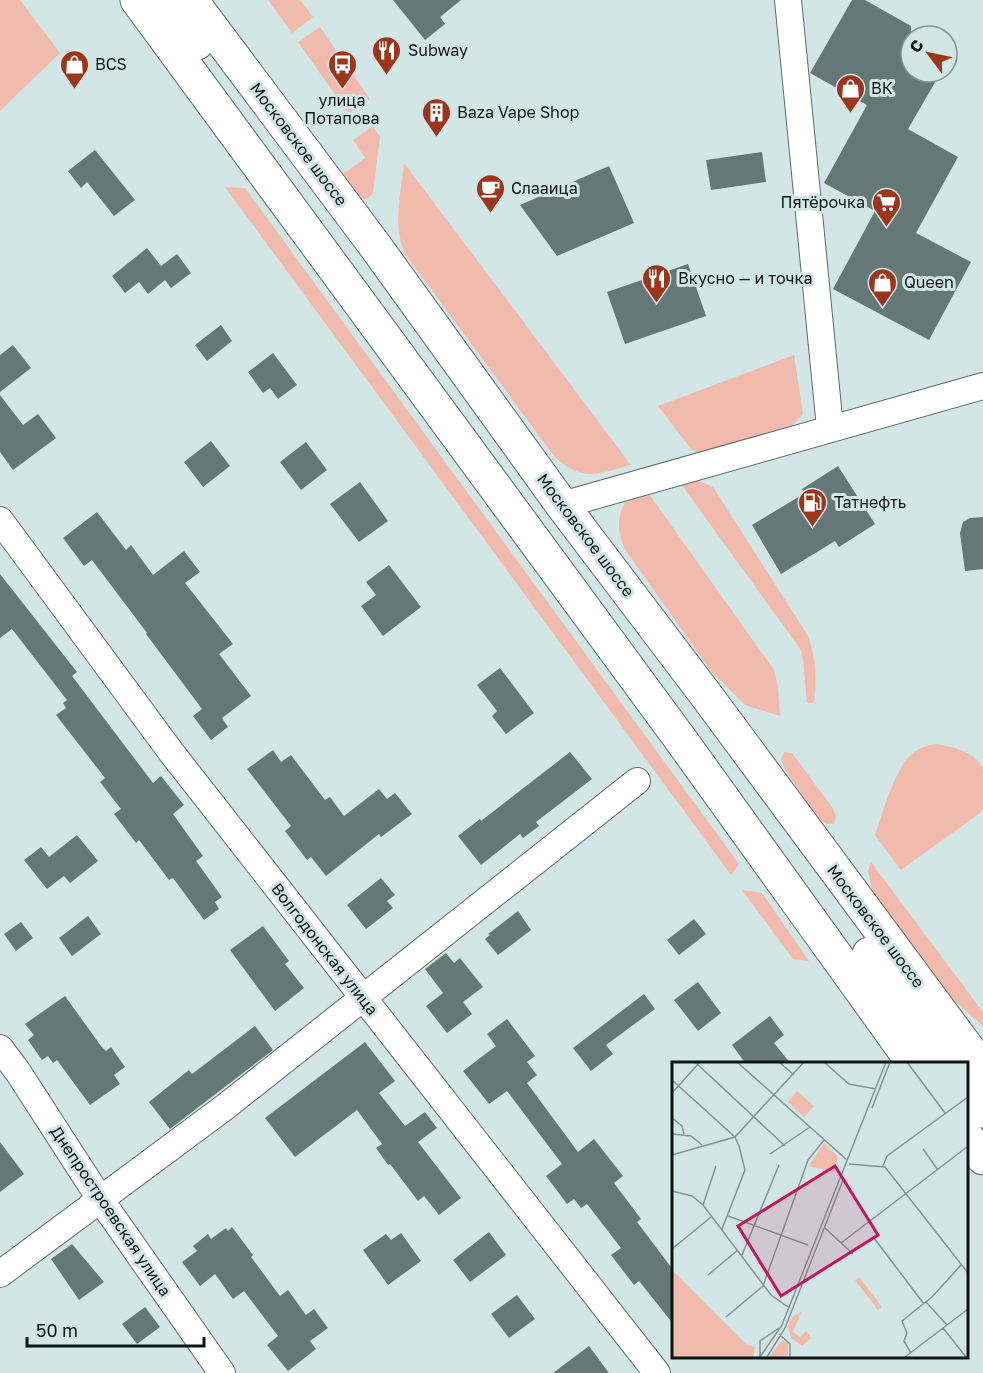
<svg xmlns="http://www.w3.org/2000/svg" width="983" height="1373" viewBox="0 0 983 1373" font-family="'Golos Text',sans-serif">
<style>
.green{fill:#f0baac}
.building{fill:#677}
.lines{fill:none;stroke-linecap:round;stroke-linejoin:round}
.minor-casing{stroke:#5b6c6b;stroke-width:28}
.primary-casing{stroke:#5b6c6b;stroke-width:35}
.minor{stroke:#fff;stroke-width:26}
.primary{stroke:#fff;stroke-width:33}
.labels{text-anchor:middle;stroke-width:6;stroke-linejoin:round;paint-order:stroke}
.poi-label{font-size:16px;fill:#0f1515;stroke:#d3e6e6;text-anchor:start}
.street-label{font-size:16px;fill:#0f1515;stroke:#d3e6e6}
.inset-road{fill:none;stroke:#859292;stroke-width:1.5}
.view{fill:#c2185b;fill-opacity:0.15;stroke:#c2185b;stroke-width:3}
.inset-edge{fill:none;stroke:#0f1515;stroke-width:3}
</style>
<rect width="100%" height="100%" fill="#d3e6e6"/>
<path class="green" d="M0,0H20L60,53L0,111Z
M268,0H300L313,17L292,33Z
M320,27L370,99L349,114L298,42Z
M373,126L380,137L373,193L367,199H361L343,174L365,158L353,140Z
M404,163L631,465C597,474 583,483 554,456L405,254C392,223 401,195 404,163Z
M225,187L245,188L739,864L731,875Z
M794,355L803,414L783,435L707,457L691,449L658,406Z
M686,475L713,487L808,636C816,659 817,678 814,703H807L803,660L801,650L676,477Z
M649,494L774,670L778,687L780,716L745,705L711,671L624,548C618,530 616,518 626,501Z
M935,744C951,746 978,752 983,770C983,781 983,797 983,808L980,813L901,870L875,835C884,811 896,758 921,748C925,746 931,745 935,744Z
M784,752L792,753L832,807L836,816L834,824H826L817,817L784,768L781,759Z
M871,862L983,1012V1026L948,995L873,893L868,871Z
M742,890L762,893L809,961L793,959Z"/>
<path class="building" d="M393,0H461L440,17L445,24L425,40Z
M852,0H865L911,26V72H941L908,129L958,157L916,233L971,262L929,340L833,289L875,211L824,183L867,105L810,73Z
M95,150L135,200L114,216L87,182L81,188L68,171Z
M762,152L766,182L711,190L706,160Z
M609,166L634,223L557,256L520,205Z
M147,248L161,266L177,254L191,273L171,288L165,280L148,294L139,282L125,293L112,276Z
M688,264L706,316L625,344L607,292Z
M221,325L232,341L207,361L195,345Z
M13,345L31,368L0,392V355Z
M273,353L297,385L278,399L270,388L263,393L248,372Z
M0,395L23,425L38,414L56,438L13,470L0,452Z
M211,441L230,466L203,487L184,462Z
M306,442L327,470L301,490L280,462Z
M838,466L875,524L839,547L835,541L781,574L752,525L805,493L802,489Z
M360,482L388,521L359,542L330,504Z
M97,512L126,550L131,545L153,575L184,551L200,572L185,583L233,644L219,654L251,696L222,718L228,727L211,740L193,716L202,709L146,634L147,633L92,560L84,566L63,538Z
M983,517V569L965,571L960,533L963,522L970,518Z
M389,565L421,607L383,636L361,606L376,595L366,582Z
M0,574L77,672L72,676L153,783L161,776L184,805L173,814L203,856L196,861L222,897L215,902L219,909L204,920L173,878L169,880L139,840L136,843L114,814L121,809L100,782L105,778L56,715L66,708L63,703L67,700L12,629L0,638Z
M500,668L534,713L506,734L492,716L497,711L477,685Z
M273,750L281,762L291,755L325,800L330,797L344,816L379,789L387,799L395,793L412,814L381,837L379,834L326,876L311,857L307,860L285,831L291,826L247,769Z
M570,752L592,779L536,822L539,826L523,838L520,834L481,865L458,836L480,819L481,821Z
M77,835L98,861L70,883L64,876L47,889L24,860L41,847L49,857Z
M381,878L395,895L387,901L393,908L366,929L347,905Z
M518,911L531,930L498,955L485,939L490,935L488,934Z
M88,916L101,934L72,956L59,938Z
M694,919L706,934L679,955L667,940Z
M21,922L33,938L16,951L4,934Z
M263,926L289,961L285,964L304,988L275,1011L230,950Z
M446,953L454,963L460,958L483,987L463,1002L472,1014L447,1033L426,1006L443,993L425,969Z
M698,982L721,1013L698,1031L674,1000Z
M644,994L655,1009L606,1045L613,1054L591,1071L573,1048Z
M65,996L101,1046L106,1051L111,1047L125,1067L114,1075L120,1084L90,1105L57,1060L53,1063L48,1056L42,1060L28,1040L34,1035L25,1024Z
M770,1016L784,1035L774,1043L791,1064H746L732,1045Z
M507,1019L535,1056L527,1062L537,1075L527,1083L578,1152L594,1139L623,1176L614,1183L641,1219L637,1222L674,1271V1325L639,1281L634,1285L611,1255L621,1248L587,1204L581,1208L574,1199L567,1204L546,1176L562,1164L507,1091L489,1104L463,1071L496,1046L487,1034Z
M255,1026L273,1050L170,1129L149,1102L189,1070L192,1074Z
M365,1042L395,1081L379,1093L405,1126L425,1112L437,1128L418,1142L461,1198L439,1215L424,1196L418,1201L390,1164L388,1165L376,1148L382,1144L357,1110L295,1157L265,1118Z
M0,1142L24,1174L0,1192Z
M232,1227L253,1255L251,1257L280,1296L288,1290L306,1315L314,1309L328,1328L310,1341L316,1349L288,1371L267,1345L278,1336L244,1291L233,1299L215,1274L200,1286L182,1262L197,1251L193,1246L208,1234L211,1239L226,1228L228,1231Z
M489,1232L506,1255L470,1282L453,1260Z
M401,1233L421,1261L388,1285L363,1250L386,1234L391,1240Z
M72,1244L104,1282L79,1300L51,1259Z
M517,1295L535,1319L509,1338L491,1314Z
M145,1307L160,1327L137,1344L122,1324Z
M589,1346L609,1373H553Z"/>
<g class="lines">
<defs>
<path id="minor" d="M788,0L830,428
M562,505L983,386
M0,520L171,752L657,1373
M0,1048L18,1072L100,1199L222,1373
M0,1274L225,1107L637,781"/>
<path id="primary" d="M137,0L681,740L914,1064
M164,0L197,43
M191,0L373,243L562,505L706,695L983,1069
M869,954L949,1064
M966,1088L983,1111
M966,1136L983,1158"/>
</defs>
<use href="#minor" class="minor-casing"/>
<use href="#primary" class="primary-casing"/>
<use href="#minor" class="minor"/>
<use href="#primary" class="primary"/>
</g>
<defs>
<symbol id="restaurant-pin" viewBox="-11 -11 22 30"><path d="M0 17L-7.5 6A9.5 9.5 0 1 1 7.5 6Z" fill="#9d351a" stroke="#d3e6e6"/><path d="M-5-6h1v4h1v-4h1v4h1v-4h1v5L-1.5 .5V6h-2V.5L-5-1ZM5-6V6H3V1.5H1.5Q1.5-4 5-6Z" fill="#fff"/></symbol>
<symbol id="shop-pin" viewBox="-11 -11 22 30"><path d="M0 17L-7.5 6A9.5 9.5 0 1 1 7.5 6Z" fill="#9d351a" stroke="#d3e6e6"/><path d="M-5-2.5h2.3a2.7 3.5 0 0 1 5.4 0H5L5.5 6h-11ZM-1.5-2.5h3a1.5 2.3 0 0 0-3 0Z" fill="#fff"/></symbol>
<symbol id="bus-pin" viewBox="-11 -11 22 30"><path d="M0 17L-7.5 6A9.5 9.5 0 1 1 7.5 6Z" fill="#9d351a" stroke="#d3e6e6"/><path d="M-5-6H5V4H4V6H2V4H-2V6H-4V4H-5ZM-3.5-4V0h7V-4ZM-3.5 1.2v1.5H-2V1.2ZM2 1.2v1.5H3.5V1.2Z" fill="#fff"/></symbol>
<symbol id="building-pin" viewBox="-11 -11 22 30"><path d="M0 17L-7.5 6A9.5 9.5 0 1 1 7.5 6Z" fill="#9d351a" stroke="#d3e6e6"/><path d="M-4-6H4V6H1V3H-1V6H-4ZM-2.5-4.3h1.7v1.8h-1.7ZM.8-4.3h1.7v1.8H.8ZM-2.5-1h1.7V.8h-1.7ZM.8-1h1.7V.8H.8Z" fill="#fff"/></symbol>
<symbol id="cafe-pin" viewBox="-11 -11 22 30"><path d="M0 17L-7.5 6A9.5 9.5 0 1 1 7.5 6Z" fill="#9d351a" stroke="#d3e6e6"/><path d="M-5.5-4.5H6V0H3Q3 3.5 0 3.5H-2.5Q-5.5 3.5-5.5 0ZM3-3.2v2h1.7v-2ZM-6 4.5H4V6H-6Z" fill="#fff"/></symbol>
<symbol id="supermarket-pin" viewBox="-11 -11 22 30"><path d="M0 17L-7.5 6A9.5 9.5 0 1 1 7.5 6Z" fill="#9d351a" stroke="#d3e6e6"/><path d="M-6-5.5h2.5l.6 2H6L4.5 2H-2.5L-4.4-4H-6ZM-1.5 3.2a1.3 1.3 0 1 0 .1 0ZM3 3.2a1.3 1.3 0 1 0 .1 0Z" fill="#fff"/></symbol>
<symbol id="fuel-pin" viewBox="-11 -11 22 30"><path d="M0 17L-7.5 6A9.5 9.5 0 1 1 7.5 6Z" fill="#9d351a" stroke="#d3e6e6"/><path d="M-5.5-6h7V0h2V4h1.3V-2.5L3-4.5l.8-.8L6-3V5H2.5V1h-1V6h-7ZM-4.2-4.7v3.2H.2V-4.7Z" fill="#fff"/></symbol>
</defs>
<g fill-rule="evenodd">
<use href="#restaurant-pin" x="370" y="34" width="33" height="45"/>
<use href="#shop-pin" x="58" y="48" width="33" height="45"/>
<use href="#bus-pin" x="326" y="48" width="33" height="45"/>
<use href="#shop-pin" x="834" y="72" width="33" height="45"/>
<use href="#building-pin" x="420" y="96" width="33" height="45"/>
<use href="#cafe-pin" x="474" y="172" width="33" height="45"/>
<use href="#supermarket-pin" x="870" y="186" width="33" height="45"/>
<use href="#restaurant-pin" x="640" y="262" width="33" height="45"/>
<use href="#shop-pin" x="866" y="266" width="33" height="45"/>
<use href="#fuel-pin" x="796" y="486" width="33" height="45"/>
</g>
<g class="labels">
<g class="poi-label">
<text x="408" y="56">Subway</text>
<text x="95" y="70">BCS</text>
<text x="871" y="94">ВК</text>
<text x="342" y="106" text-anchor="middle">улица<tspan x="342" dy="18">Потапова</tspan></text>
<text x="457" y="118">Baza Vape Shop</text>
<text x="511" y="194">Слааица</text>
<text x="865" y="208" text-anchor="end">Пятёрочка</text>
<text x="678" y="284">Вкусно — и точка</text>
<text x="904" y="288">Queen</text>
<text x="834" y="508">Татнефть</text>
</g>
<g class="street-label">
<text transform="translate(299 144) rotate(53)" y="6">Московское шоссе</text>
<text transform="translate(586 535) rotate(53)" y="6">Московское шоссе</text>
<text transform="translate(876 926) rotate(53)" y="6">Московское шоссе</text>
<text transform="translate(325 949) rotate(52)" y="6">Волгодонская улица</text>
<text transform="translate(111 1211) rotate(56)" y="6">Днепростроевская улица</text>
</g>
</g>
<g transform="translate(672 1062)">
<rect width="296" height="296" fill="#d3e6e6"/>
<path d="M125,29L142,44L132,55L116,40ZM152,81L166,95L162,110L137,104ZM0,208L74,282L83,285L81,295H0ZM187,215L210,245L206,248L183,218ZM129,250L121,270L128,275L134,269L139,276L130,284L119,276L116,264L120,255ZM110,278L116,281V295H97Z" fill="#f0baac"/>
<path class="inset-road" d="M23,0L113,84M65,0L175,98M107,0L122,13M152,0L177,22L204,27M235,0L273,51M0,18L63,75L67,84L73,108L50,167M0,31L28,0M200,46L218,0M0,56L10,64L12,72M0,72L19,74L30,83M251,87L266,108M98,92L138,65M0,93L63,75L132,0M177,102L213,105L296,211M211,104L215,94L296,35M0,129L20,134L31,143L99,233L116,245M31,143L44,104M56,154L136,183M153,166L181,192M202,176L252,242M169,181L295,85M0,187L39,155M70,193L107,103M36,213L66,188M254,240L275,263M54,255L91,224L136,98L152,78M271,266L294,295M107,272L118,282V295M239,291L232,279L235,271L230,259L260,235L289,203M88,295L110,263L214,0M88,295V279L107,266M95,295L113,266L171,118M233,295L296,247"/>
<path class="view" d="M163,104L206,173L109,234L66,164Z"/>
<rect width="296" height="296" class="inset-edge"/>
</g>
<g transform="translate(929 54) rotate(302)"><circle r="28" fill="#d3e6e6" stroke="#859292" stroke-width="1.5"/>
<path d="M0-4.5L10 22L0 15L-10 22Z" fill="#9d351a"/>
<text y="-9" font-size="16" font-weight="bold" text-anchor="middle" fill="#0f1515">С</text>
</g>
<path d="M27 1337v9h177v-9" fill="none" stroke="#0f1515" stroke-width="3"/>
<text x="36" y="1337" font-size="18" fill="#0f1515" stroke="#d3e6e6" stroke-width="4.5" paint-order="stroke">50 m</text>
</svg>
